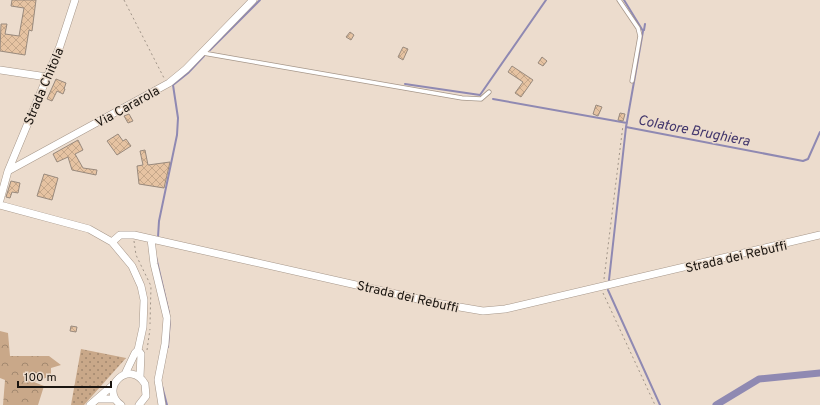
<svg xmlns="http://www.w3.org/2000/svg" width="820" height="405" viewBox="0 0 820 405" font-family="Overpass,sans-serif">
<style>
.grass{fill:url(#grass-dots)}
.forest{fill:url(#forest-crowns)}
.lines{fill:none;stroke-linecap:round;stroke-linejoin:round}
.stream{stroke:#8f89b2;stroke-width:2}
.canal{stroke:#8f89b2;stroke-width:7}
.building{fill:url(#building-cross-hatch);stroke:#998a7d}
.lane-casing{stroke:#a6978a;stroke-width:5}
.street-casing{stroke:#a6978a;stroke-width:8}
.path{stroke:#a19589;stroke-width:1;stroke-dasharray:2 3;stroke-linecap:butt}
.lane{stroke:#fff;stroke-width:3.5}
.street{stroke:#fff;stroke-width:7}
.labels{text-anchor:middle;stroke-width:3;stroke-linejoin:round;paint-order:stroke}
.street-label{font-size:13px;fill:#1a1510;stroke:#ecdccd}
.water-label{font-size:14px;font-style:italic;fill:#42366c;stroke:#ecdccd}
</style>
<defs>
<pattern id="grass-dots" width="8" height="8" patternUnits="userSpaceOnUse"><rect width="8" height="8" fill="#c9a889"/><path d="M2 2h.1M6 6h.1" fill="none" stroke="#a2886f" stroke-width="1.8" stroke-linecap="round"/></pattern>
<pattern id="forest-crowns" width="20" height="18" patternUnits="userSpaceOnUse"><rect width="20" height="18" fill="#c9a889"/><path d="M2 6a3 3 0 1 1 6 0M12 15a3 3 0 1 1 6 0" fill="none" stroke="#a2886f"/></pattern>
<pattern id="building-cross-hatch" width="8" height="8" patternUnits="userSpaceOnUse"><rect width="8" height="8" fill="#e6c3a2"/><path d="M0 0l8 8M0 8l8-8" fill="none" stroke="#c5a78a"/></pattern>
</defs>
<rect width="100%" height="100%" fill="#ecdccd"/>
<path class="grass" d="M81,349L126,358L84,405H71Z"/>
<path class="forest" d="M0,331L8,333L10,356H49L61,365L51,368V376L34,382L44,386L38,405H3L5,380L0,378Z"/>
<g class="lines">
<path class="stream" d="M624,0L643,31L626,127
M644,30L645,24
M210,50L260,0
M405,84L480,95L546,0
M493,99L627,123
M158,237L159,221L177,135L178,118L173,85L188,73L204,56
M156,257L169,313
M609,280L626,127L803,161L808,159L820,132
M608,290L660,405
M168,347L170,319
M162,386L167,405"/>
<path class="canal" d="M716,405L759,379L820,373"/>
</g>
<path class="building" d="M12,0H36L32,31L29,30L25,55L0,51L1,24H7L5,34L19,36L24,8L11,6Z
M350,32L354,35L351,40L346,37Z
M403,47L408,49L403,60L398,57Z
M542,57L547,61L543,66L538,63Z
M512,66L533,80L521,97L515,93L523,82L508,72Z
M56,79L66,83L64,89H65L63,94L57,91L52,101L47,99Z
M596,105L602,107L598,116L593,114Z
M620,113L625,114L623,121L618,120Z
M129,114L133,121L128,123L124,116Z
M118,134L123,141L126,139L131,146L117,155L107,141Z
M78,140L83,150L75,154L83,168L97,170L96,175L72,170L68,157L57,162L53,154Z
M145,150L148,165L170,162L164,188L139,184L137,166L143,165L140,151Z
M44,174L58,178L52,200L37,196Z
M11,181L20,183L18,193L12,192L10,198L6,197Z
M71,326L77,327L76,332L70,331Z"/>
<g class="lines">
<defs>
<path id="lane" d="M619,0L638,28L640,36L632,81
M203,53L462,98L481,99L489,92"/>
<path id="street" d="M0,70L47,77
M8,171L60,46L75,0
M0,200L8,171L169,83L186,69L253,0
M0,205L89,229L112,242L120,235H134L436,303L483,311L505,309L820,235
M151,239L154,264L167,318L165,344L158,380L162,405
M112,242L132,266L141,286L144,300L143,327L138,350L135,353L125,374
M138,350L141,354L140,377
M98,399H115
M90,405L113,385
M121,405C98,388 130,358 145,384L146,396L139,405"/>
</defs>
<use href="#lane" class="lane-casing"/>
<use href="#street" class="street-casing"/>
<path class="path" d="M124,0L164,78
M134,241L136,255L151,286L150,324
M604,279L623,125
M603,293L655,405
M147,350L150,329"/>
<use href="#lane" class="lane"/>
<use href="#street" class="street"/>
</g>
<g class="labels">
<g class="street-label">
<text transform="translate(43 86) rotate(-67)" y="5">Strada Chitola</text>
<text transform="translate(127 106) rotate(-29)" y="5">Via Cararola</text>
<text transform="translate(736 256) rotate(-13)" y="5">Strada dei Rebuffi</text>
<text transform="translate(408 296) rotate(13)" y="5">Strada dei Rebuffi</text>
</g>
<g class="water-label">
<text transform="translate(694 130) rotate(11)" y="5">Colatore Brughiera</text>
</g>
</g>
<path d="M18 381v6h93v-6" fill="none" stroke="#1a1510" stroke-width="2"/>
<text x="24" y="381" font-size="12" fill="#1a1510" stroke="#ecdccd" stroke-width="3" paint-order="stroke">100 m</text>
</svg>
